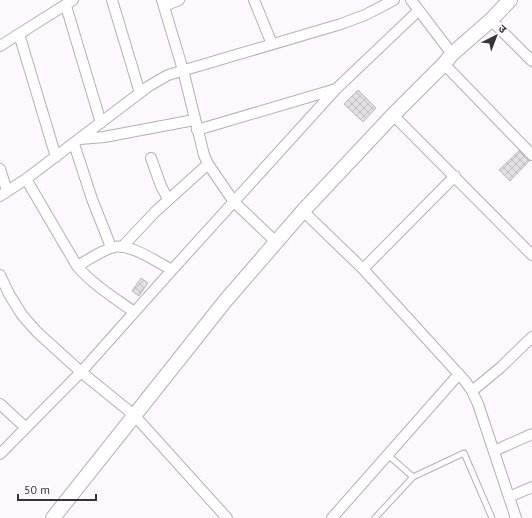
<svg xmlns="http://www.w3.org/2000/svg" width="532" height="518" viewBox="0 0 532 518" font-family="'PT Sans','Noto Sans Devanagari',sans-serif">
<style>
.building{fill:url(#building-cross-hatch);stroke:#bbb5bc}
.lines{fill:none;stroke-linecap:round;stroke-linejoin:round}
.lane-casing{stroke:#b5afb6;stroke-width:7}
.street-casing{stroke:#b5afb6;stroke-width:12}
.secondary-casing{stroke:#b5afb6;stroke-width:16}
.lane{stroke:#fff;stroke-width:5}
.street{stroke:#fff;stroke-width:10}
.secondary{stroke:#fff;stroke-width:14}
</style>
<defs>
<pattern id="building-cross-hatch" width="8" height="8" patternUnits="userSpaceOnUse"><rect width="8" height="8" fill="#e3dde4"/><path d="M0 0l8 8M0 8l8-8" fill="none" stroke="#c3bec4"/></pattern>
</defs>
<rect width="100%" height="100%" fill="#fdf8fe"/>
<path class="building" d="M358,90L376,108L363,122L344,104Z
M521,149L531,159L510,181L499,170Z
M141,278L148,283L139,296L132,291Z"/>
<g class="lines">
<defs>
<path id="lane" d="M388,455L413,477L464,453L492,518
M375,518L413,477"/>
<path id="street" d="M112,0L140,93
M162,0L183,70L204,155L208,164L234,202L276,242
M254,0L272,44
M411,0L452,54
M66,6L101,123
M164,6L179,0
M491,20L532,61
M19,34L56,157
M0,46L73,0
M444,64L532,155
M393,115L532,255
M197,130L336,89
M80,139L104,137L194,120
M74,144L92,199L111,247
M151,158L161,186L168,199
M0,169L7,191
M26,179L77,266C93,285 115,298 134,312
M0,196L26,179L149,86L168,75L341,24L365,15L394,0
M303,211L363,269L465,381L472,391L478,404L516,518
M123,246L155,212L208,164
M77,266C88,260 99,252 111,248C127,241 157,262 172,270
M363,269L455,176
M0,275L9,294L22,315L37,332L81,372L134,415L227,518
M472,391L500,368L532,337
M0,404L25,427
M494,451L532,434
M0,454L81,372L172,270L336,89L418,11
M509,497L532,487
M332,518L459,374"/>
<path id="secondary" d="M53,518L226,300L303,211L393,115L444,64L452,54L491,20L510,0"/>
</defs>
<use href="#lane" class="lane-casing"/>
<use href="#street" class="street-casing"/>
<use href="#secondary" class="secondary-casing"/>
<use href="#lane" class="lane"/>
<use href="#street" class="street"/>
<use href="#secondary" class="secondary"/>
</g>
<g transform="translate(496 36) rotate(42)" stroke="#ffffff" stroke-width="3" paint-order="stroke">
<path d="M0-3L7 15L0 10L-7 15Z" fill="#363437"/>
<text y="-6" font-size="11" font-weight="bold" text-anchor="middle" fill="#363437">उ</text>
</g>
<path d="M18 494v6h78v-6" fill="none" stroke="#363437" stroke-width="2"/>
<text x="24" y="494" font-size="12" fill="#363437" stroke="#ffffff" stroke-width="3" paint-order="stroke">50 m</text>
</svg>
